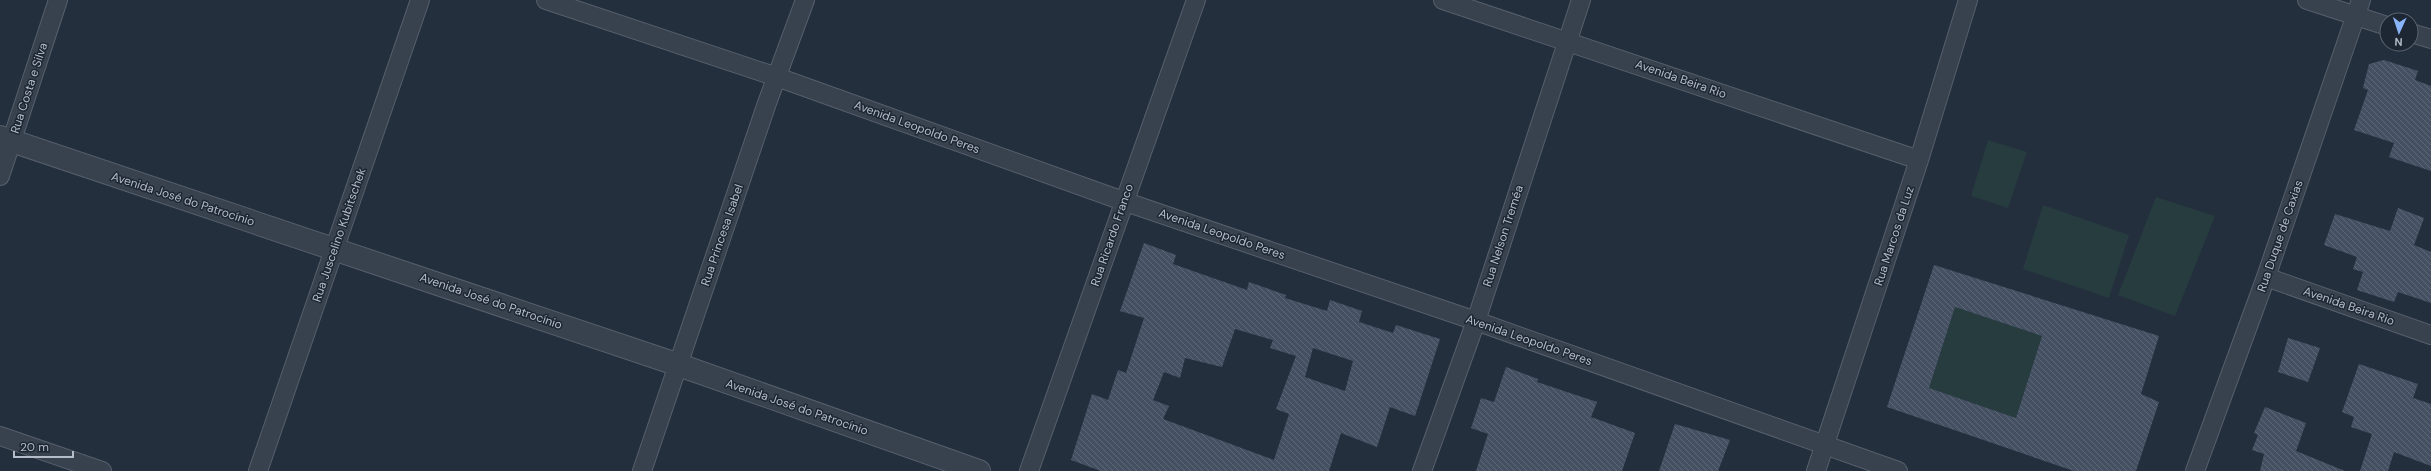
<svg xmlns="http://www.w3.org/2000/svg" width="2431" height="471" viewBox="0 0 2431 471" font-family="'DM Sans',sans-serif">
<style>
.garden{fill:#263c3f}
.building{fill:url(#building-back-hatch);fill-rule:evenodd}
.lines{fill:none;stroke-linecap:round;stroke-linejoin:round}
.minor-casing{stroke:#565f6c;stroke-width:20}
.tertiary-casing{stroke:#565f6c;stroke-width:24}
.minor{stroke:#38414e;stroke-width:18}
.tertiary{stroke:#38414e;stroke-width:22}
.labels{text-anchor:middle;stroke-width:3;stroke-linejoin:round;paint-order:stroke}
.street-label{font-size:12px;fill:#b4bcc9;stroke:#1d2633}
</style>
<defs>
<pattern id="building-back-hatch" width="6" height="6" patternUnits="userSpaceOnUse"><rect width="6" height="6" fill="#455162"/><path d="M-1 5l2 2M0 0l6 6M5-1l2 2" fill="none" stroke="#5d6877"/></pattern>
</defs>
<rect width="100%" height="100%" fill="#242f3e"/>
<path class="garden" d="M1988,140L2027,152L2008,208L1971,196Z
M2156,197L2215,216L2175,316L2118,295Z
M2043,205L2129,235L2109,298L2023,269Z
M1955,307L2042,336L2016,418L1929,388Z"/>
<path class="building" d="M2384,60L2418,71L2415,80L2431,86V171L2389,157L2394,143L2354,130L2368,90L2363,88L2369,64Z
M2398,208L2424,218L2414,245L2431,252V303L2398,292L2394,302L2357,290L2363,272L2353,269L2357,257L2324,245L2335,214L2390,231Z
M1144,243L1176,255L1173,264L1247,290L1249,282L1286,295L1285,298L1327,311L1330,300L1362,311L1359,322L1393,333L1396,325L1440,339L1415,416L1390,407L1377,447L1341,433L1329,471H1101L1071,460L1092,394L1108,400L1118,370L1126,373L1144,318L1120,311ZM1235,329L1273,340L1270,348L1296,356L1276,409L1289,414L1274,460L1163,419L1169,406L1153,400L1164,372L1180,378L1185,358L1222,367ZM1313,348L1353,361L1345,391L1305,377Z
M1934,265L2159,336L2141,394L2159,402L2136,471H2074L1887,407ZM1955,307L2042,336L2016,418L1929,388Z
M2288,338L2320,348L2308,382L2278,372Z
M2359,364L2418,384L2413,398L2431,404V466L2394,452L2388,471H2360L2372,434L2351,427L2354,417L2342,412Z
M1506,367L1538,379L1537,382L1597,402L1591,417L1635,433L1622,471H1476L1488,434L1471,428L1481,398L1494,402Z
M2265,407L2306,423L2296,451L2345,471H2260L2264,454L2252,450L2258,435L2254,433Z
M1675,424L1730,440L1718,471H1659Z"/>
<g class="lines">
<defs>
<path id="minor" d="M546,0L777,77L1123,201L1476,321L1898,471
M1443,0L1919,160
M2307,0L2387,26
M2411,33L2431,39
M0,176L58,0
M2266,277L2431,335
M0,436L102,471
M258,471L420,0
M642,471L767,103L805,0
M1029,471L1196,0
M1422,471L1476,321L1581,0
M1816,471L1919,160L1968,0
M2195,471L2266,277L2361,0"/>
<path id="tertiary" d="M0,137L679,365L979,471"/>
</defs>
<use href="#minor" class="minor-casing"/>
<use href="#tertiary" class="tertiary-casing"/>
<use href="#minor" class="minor"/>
<use href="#tertiary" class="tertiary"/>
</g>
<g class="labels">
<g class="street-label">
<text transform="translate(1681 79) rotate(19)" y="4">Avenida Beira Rio</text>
<text transform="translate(29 88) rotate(-72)" y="4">Rua Costa e Silva</text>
<text transform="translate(917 127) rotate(20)" y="4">Avenida Leopoldo Peres</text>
<text transform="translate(183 199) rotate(18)" y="4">Avenida José do Patrocínio</text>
<text transform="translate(1222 234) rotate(19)" y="4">Avenida Leopoldo Peres</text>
<text transform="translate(339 235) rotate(-71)" y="4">Rua Juscelino Kubitschek</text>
<text transform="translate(722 235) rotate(-71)" y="4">Rua Princesa Isabel</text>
<text transform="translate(1112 235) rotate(-71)" y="4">Rua Ricardo Franco</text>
<text transform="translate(1503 236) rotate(-72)" y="4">Rua Nelson Treméa</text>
<text transform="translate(1894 236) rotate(-72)" y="4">Rua Marcos da Luz</text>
<text transform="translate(2280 236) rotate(-71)" y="4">Rua Duque de Caxias</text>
<text transform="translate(491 301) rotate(19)" y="4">Avenida José do Patrocínio</text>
<text transform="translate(2349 306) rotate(19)" y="4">Avenida Beira Rio</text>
<text transform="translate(1529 340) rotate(19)" y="4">Avenida Leopoldo Peres</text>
<text transform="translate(797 407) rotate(19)" y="4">Avenida José do Patrocínio</text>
</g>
</g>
<g transform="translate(2399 32) rotate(183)"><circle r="19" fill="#1d2633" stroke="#59626f"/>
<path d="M0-3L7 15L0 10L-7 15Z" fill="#8ab4f8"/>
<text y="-6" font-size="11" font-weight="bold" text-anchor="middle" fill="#b4bcc9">N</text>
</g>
<path d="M14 451v6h59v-6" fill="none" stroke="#b4bcc9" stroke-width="2"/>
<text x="20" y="451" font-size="12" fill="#b4bcc9" stroke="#1d2633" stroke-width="3" paint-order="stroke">20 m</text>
</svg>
